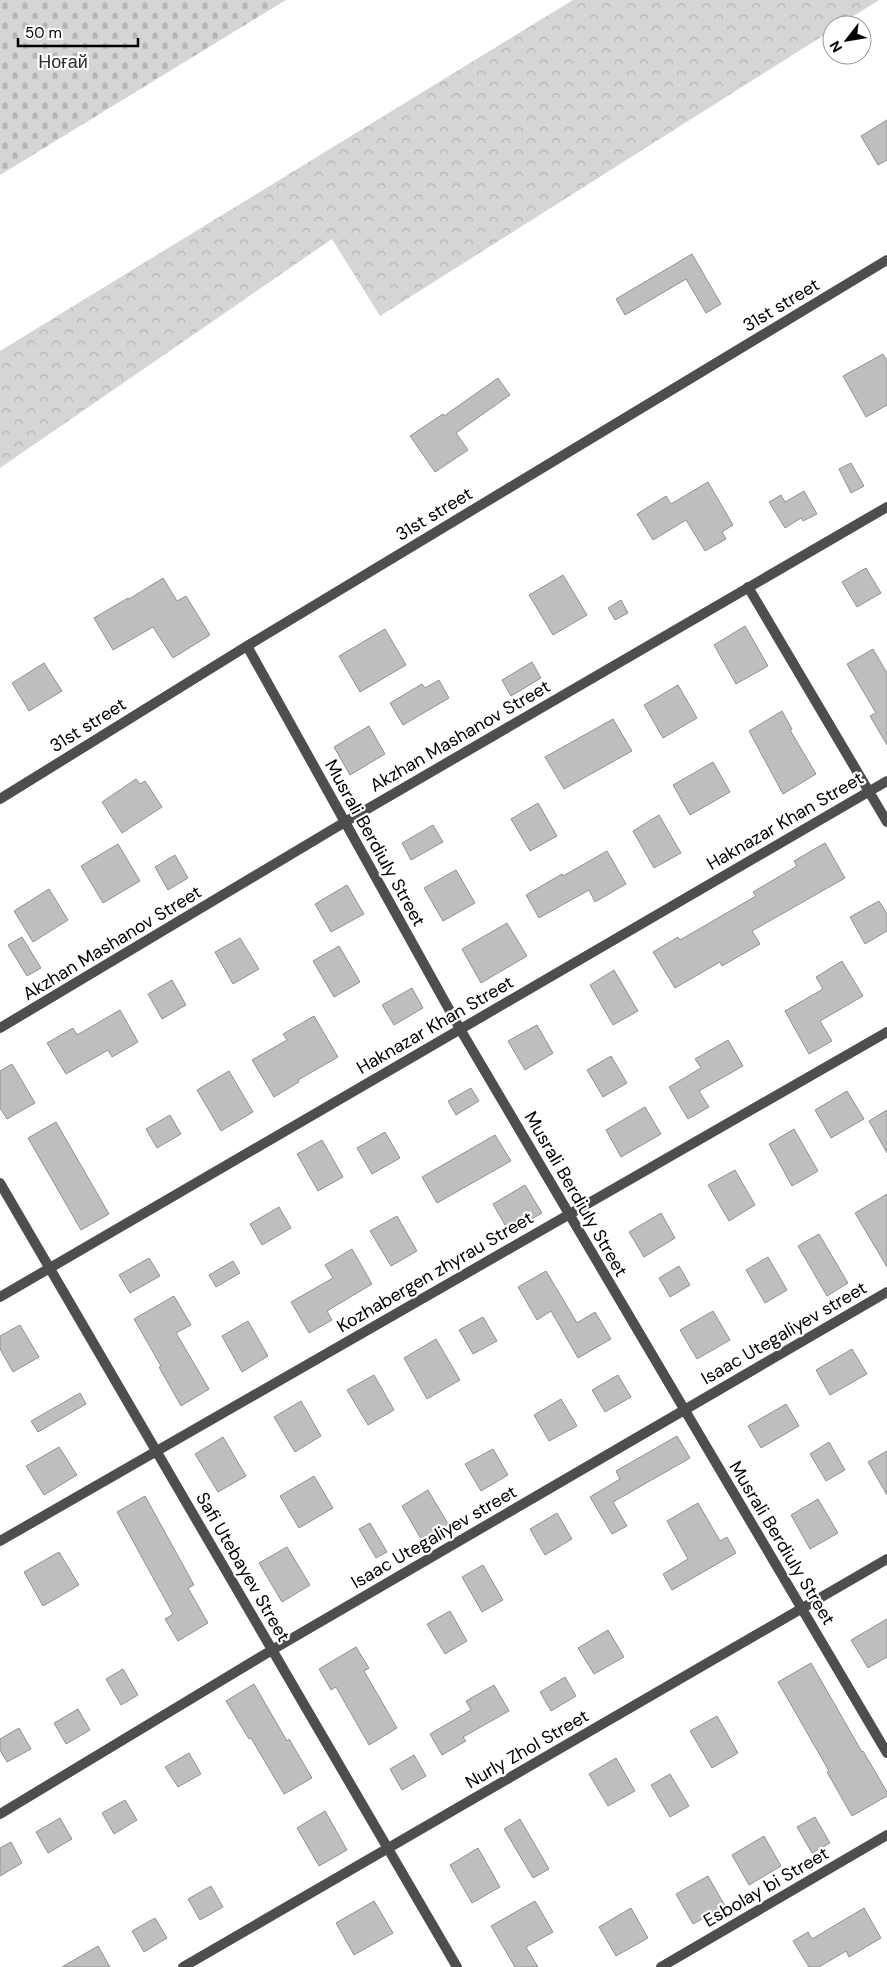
<svg xmlns="http://www.w3.org/2000/svg" width="887" height="1967" viewBox="0 0 887 1967" font-family="'DM Sans',sans-serif">
<style>
.forest{fill:url(#forest-crowns)}
.cemetery{fill:url(#cemetery-stones)}
.building{fill:#bebebe;stroke:#929292}
.lines{fill:none;stroke-linecap:round;stroke-linejoin:round}
.minor{stroke:#4e4e4e;stroke-width:10}
.tertiary{stroke:#4e4e4e;stroke-width:10}
.labels{text-anchor:middle;stroke-width:4.5;stroke-linejoin:round;paint-order:stroke}
.park-label{font-size:18px;fill:#2c2c2c;stroke:#fff}
.street-label{font-size:18px;fill:#000;stroke:#fff}
</style>
<defs>
<pattern id="forest-crowns" width="20" height="18" patternUnits="userSpaceOnUse" patternTransform="scale(1.25)"><rect width="20" height="18" fill="#d5d5d5"/><path d="M2 6a3 3 0 1 1 6 0M12 15a3 3 0 1 1 6 0" fill="none" stroke="#b5b5b5"/></pattern>
<pattern id="cemetery-stones" width="16" height="16" patternUnits="userSpaceOnUse" patternTransform="scale(1.25)"><rect width="16" height="16" fill="#d5d5d5"/><path d="M2 7V4a2 2 0 0 1 4 0v3zM10 15v-3a2 2 0 0 1 4 0v3z" fill="#b5b5b5"/></pattern>
</defs>
<rect width="100%" height="100%" fill="#fff"/>
<path class="forest" d="M573,0H879L839,25H832V30L380,316L332,239L0,468V351Z"/>
<path class="cemetery" d="M0,0H286L0,175Z"/>
<path class="building" d="M887,120V160L878,165L861,136Z
M692,254L721,304L706,313L686,279L625,315L616,299Z
M883,354L887,361V405L866,417L843,376Z
M498,378L510,395L456,433L468,450L435,472L410,436L443,414L444,416Z
M851,463L864,486L851,493L839,469Z
M708,482L733,525L722,532L726,539L705,551L686,520L653,540L637,514L666,496L671,504Z
M804,491L817,514L803,521L801,518L785,528L769,502L781,495L785,502Z
M866,568L881,593L857,607L842,582Z
M563,575L587,615L553,635L529,595Z
M163,578L177,601L186,596L210,635L173,658L153,627L113,650L94,618L128,598L129,599Z
M621,600L628,613L615,620L608,608Z
M745,626L768,666L736,684L714,645Z
M385,629L406,665L360,692L339,656Z
M873,649L887,673V745L870,716L876,713L847,664Z
M532,662L541,678L511,696L502,680Z
M44,663L62,691L29,711L12,683Z
M439,680L449,698L403,725L390,703L422,684L425,688Z
M678,685L697,718L663,738L644,705Z
M782,711L792,729L790,730L816,774L783,794L749,731Z
M613,719L632,751L564,789L545,757Z
M369,726L385,754L350,775L334,747Z
M713,762L730,792L690,815L673,785Z
M136,779L140,784L145,781L162,807L122,833L102,802Z
M538,803L557,836L530,851L511,819Z
M659,815L681,853L654,868L633,831Z
M433,825L443,842L411,860L402,843Z
M825,843L845,878L752,931L760,944L722,966L720,962L675,988L653,952L678,937L680,940L756,896L753,892L797,866L794,861Z
M118,844L140,881L103,903L81,866Z
M607,851L626,884L595,902L589,890L539,918L526,895L562,874L563,876Z
M175,855L188,878L168,890L155,867Z
M456,870L475,903L443,921L424,888Z
M347,885L364,914L331,932L315,904Z
M49,889L68,920L33,942L14,911Z
M879,901L887,914V931L865,944L850,917Z
M507,923L527,956L481,983L462,949Z
M22,937L41,968L27,976L8,945Z
M240,938L259,969L233,984L215,952Z
M339,946L360,982L334,997L313,961Z
M842,961L863,996L820,1021L832,1041L809,1054L785,1011L823,989L816,977Z
M614,970L638,1011L613,1025L590,985Z
M172,980L186,1005L162,1019L148,994Z
M412,988L423,1008L394,1025L382,1005Z
M120,1010L138,1042L112,1057L108,1050L66,1074L47,1043L73,1028L77,1035Z
M314,1016L338,1057L298,1080L299,1082L274,1097L252,1060L287,1040L283,1034Z
M537,1025L553,1053L525,1070L508,1041Z
M728,1040L743,1066L699,1091L709,1107L688,1119L669,1087L701,1068L695,1059Z
M611,1056L627,1083L603,1097L587,1070Z
M12,1064L35,1103L7,1119L0,1108V1071Z
M229,1071L253,1112L221,1131L197,1090Z
M471,1088L479,1101L456,1115L448,1101Z
M847,1091L864,1119L831,1138L815,1110Z
M645,1107L661,1134L621,1157L606,1130Z
M887,1110V1153L869,1121Z
M170,1115L181,1134L157,1148L146,1129Z
M56,1122L109,1214L81,1230L28,1138Z
M794,1129L818,1171L792,1186L769,1144Z
M385,1132L400,1158L372,1174L357,1148Z
M495,1135L511,1161L437,1203L422,1177Z
M322,1140L343,1177L318,1191L297,1154Z
M735,1170L755,1205L729,1221L708,1185Z
M525,1185L542,1213L509,1232L493,1204Z
M887,1194V1267L855,1213Z
M279,1207L291,1228L262,1245L250,1224Z
M661,1213L675,1238L644,1257L629,1232Z
M397,1216L417,1251L391,1266L370,1231Z
M819,1234L848,1283L827,1296L798,1246Z
M352,1249L372,1284L327,1311L332,1320L309,1333L291,1302L333,1278L325,1265Z
M768,1257L787,1290L765,1303L746,1270Z
M149,1258L160,1276L130,1293L119,1275Z
M233,1261L240,1273L216,1287L209,1275Z
M679,1266L690,1285L670,1297L659,1278Z
M546,1271L577,1323L595,1312L611,1339L578,1358L551,1311L537,1320L518,1287Z
M174,1296L191,1325L176,1333L209,1389L181,1406L159,1367L161,1366L134,1319Z
M713,1311L730,1340L697,1359L680,1330Z
M483,1317L497,1341L473,1354L459,1330Z
M248,1321L268,1356L242,1372L222,1336Z
M20,1325L39,1357L13,1372L0,1349V1336Z
M436,1339L460,1380L427,1399L404,1358Z
M852,1349L867,1374L830,1395L816,1370Z
M374,1375L394,1410L368,1425L347,1390Z
M618,1375L631,1397L605,1412L592,1390Z
M80,1393L86,1404L38,1432L31,1421Z
M561,1399L577,1426L549,1441L534,1415Z
M301,1401L321,1436L295,1452L274,1417Z
M786,1404L799,1426L761,1448L748,1426Z
M677,1436L690,1458L613,1502L627,1526L612,1534L590,1497L620,1479L616,1471Z
M223,1437L246,1476L218,1492L195,1454Z
M829,1442L845,1470L826,1481L810,1454Z
M59,1447L77,1475L44,1495L26,1466Z
M493,1449L508,1475L481,1491L465,1464Z
M887,1451V1495L868,1462Z
M314,1476L333,1508L299,1528L280,1496Z
M428,1490L448,1524L421,1539L402,1506Z
M145,1496L194,1585L188,1588L208,1623L178,1641L165,1619L173,1614L117,1512Z
M818,1499L838,1533L810,1549L791,1515Z
M698,1503L720,1541L727,1537L736,1553L672,1590L663,1574L688,1559L667,1521Z
M557,1513L572,1539L545,1555L530,1529Z
M370,1523L387,1552L376,1558L359,1529Z
M287,1547L310,1585L282,1602L259,1563Z
M59,1552L79,1585L43,1606L24,1572Z
M483,1565L503,1600L482,1612L462,1577Z
M450,1611L467,1641L445,1654L427,1624Z
M887,1619V1657L868,1668L851,1640Z
M608,1630L624,1657L594,1674L578,1648Z
M356,1647L369,1668L364,1671L397,1728L369,1745L336,1687L331,1690L319,1669Z
M811,1663L862,1752L863,1751L887,1792V1796L852,1816L827,1772L829,1771L778,1682Z
M123,1669L138,1695L121,1705L106,1679Z
M565,1677L576,1696L551,1711L540,1692Z
M254,1684L287,1741L289,1739L312,1778L284,1794L251,1738L249,1739L226,1701Z
M494,1685L509,1711L463,1737L466,1741L442,1755L430,1734L471,1710L466,1701Z
M78,1709L90,1730L66,1744L54,1723Z
M717,1716L738,1753L712,1768L690,1731Z
M19,1728L31,1749L7,1762L0,1750V1739Z
M189,1753L201,1774L178,1787L165,1767Z
M414,1755L426,1776L402,1790L390,1769Z
M616,1758L635,1791L608,1806L589,1774Z
M670,1774L689,1806L670,1817L651,1785Z
M125,1800L137,1820L114,1834L102,1813Z
M325,1811L347,1850L319,1866L297,1828Z
M815,1817L830,1843L812,1853L797,1827Z
M60,1818L72,1839L48,1853L36,1832Z
M520,1819L549,1869L533,1878L504,1829Z
M764,1836L781,1866L749,1885L732,1855Z
M11,1842L22,1863L0,1876V1848Z
M478,1848L500,1887L472,1903L450,1865Z
M708,1876L725,1906L693,1924L676,1894Z
M211,1886L223,1907L200,1920L188,1899Z
M374,1901L393,1933L354,1955L336,1923Z
M535,1901L553,1932L526,1947L538,1967H515L491,1926Z
M631,1908L648,1938L616,1956L599,1927Z
M864,1908L881,1938L849,1957L846,1951L819,1967H809L793,1941L808,1932L812,1939Z
M155,1918L167,1938L144,1952L132,1931Z
M98,1946L110,1967H62Z"/>
<g class="lines">
<path class="minor" d="M748,587L887,822
M0,799L247,646L887,260
M0,1028L345,822L247,646
M0,1183L457,1967
M0,1297L887,781
M0,1541L887,1032
M0,1814L272,1650L887,1292
M183,1967L887,1559
M661,1967L887,1835"/>
<path class="tertiary" d="M887,507L345,822L460,1029L887,1753"/>
</g>
<g class="labels">
<g class="park-label">
<text x="63" y="68">Ноғай</text>
</g>
<g class="street-label">
<text transform="translate(781 305) rotate(-31)" y="6">31st street</text>
<text transform="translate(434 514) rotate(-31)" y="6">31st street</text>
<text transform="translate(88 725) rotate(-32)" y="6">31st street</text>
<text transform="translate(460 736) rotate(-30)" y="6">Akzhan Mashanov Street</text>
<text transform="translate(785 821) rotate(-30)" y="6">Haknazar Khan Street</text>
<text transform="translate(375 843) rotate(61)" y="6">Musrali Berdiuly Street</text>
<text transform="translate(112 943) rotate(-31)" y="6">Akzhan Mashanov Street</text>
<text transform="translate(435 1025) rotate(-30)" y="6">Haknazar Khan Street</text>
<text transform="translate(576 1194) rotate(60)" y="6">Musrali Berdiuly Street</text>
<text transform="translate(435 1272) rotate(-30)" y="6">Kozhabergen zhyrau Street</text>
<text transform="translate(784 1333) rotate(-30)" y="6">Isaac Utegaliyev street</text>
<text transform="translate(434 1537) rotate(-30)" y="6">Isaac Utegaliyev street</text>
<text transform="translate(782 1543) rotate(59)" y="6">Musrali Berdiuly Street</text>
<text transform="translate(243 1567) rotate(60)" y="6">Safi Utebayev Street</text>
<text transform="translate(527 1749) rotate(-30)" y="6">Nurly Zhol Street</text>
<text transform="translate(766 1887) rotate(-30)" y="6">Esbolay bi Street</text>
</g>
</g>
<g transform="translate(847 40) rotate(239)"><circle r="24" fill="#ffffff" stroke="#999999"/>
<path d="M0-4L9 19L0 12L-9 19Z" fill="#000000"/>
<text y="-8" font-size="14" font-weight="bold" text-anchor="middle" fill="#000000">N</text>
</g>
<path d="M18 38v8h120v-8" fill="none" stroke="#000000" stroke-width="2.5"/>
<text x="25" y="38" font-size="15" fill="#000000" stroke="#ffffff" stroke-width="4" paint-order="stroke">50 m</text>
</svg>
